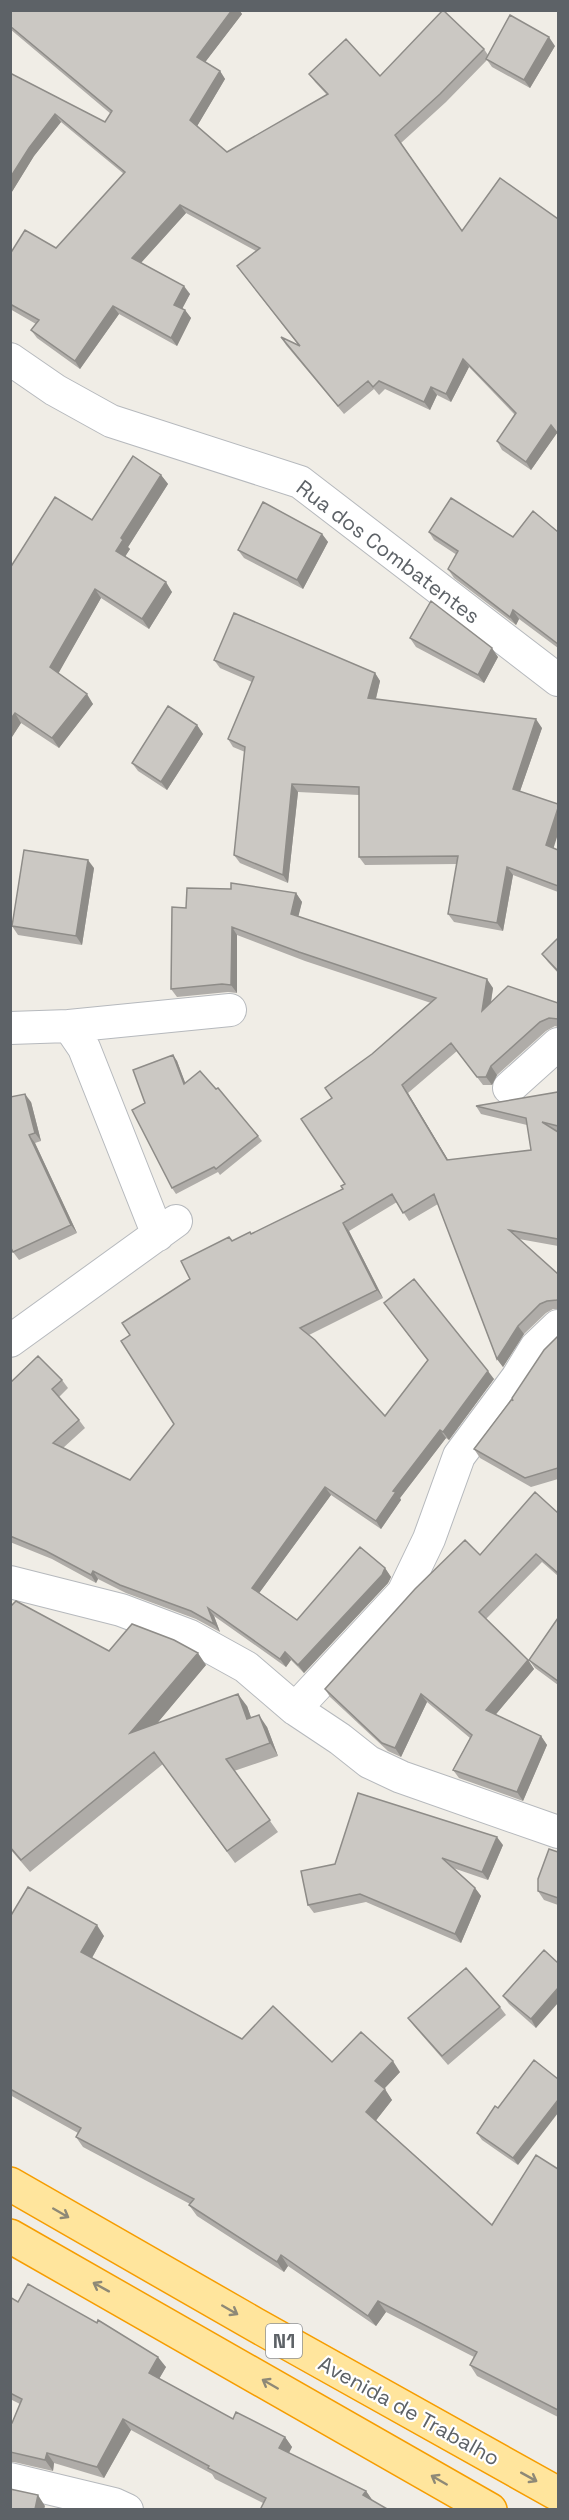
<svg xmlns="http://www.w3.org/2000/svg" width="569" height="2520" viewBox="0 0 569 2520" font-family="'Space Grotesk',sans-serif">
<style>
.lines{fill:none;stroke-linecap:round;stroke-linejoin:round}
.minor-casing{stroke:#b6b9bd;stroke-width:34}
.trunk-casing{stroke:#f69d00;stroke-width:36}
.minor{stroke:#fff;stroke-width:32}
.trunk{stroke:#ffe59d;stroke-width:33}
.wall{fill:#afaca8}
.shaded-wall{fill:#8e8c88}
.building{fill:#cbc8c3;stroke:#8e8c88;stroke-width:1.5}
.oneway{stroke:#8e8977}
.labels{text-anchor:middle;stroke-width:4.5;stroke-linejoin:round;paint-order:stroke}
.shield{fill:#fff;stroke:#8e9195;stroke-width:1.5}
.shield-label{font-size:20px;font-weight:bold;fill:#5d6267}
.street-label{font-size:21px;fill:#5d6267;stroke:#fff}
</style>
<rect width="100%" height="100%" fill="#f0ede6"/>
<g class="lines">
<defs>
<path id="minor" d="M10,359L55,390L111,421L300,482L558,680
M69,1026L230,1010
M10,1028L69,1026L84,1048L158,1235
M509,1088L558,1044
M10,1341L176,1221
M10,1582L121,1610L190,1636L246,1667L295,1709L340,1739L369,1762L401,1777L558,1832
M295,1709L403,1593L429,1539L459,1456L517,1378L536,1347L558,1326
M10,2479L114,2504L127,2510"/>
<path id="trunk" d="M10,2184L254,2324L558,2494
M10,2236L490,2510"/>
</defs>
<use href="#minor" class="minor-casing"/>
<use href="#trunk" class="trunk-casing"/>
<use href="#minor" class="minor"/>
<use href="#trunk" class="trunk"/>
</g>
<path class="wall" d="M10,10H239L242,14L205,62L220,71L225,79L197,126L227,152L327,95L315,82L309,74L380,76L484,49L488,55L555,46L530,88L492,67L487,60L446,102L401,143L462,231L558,219V435L557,433L531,470L502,450L497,441L515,415L469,367L451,402L437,395L430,410L385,389L379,395L374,389L344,414L286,345L281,337L299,346L237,266L256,251L186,213L141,263L190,294L182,308L185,310L191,318L177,346L119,314L80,369L37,338L31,330L36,324L10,309V254L56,248L124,174L61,122L34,156L10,195V73L105,122L111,114L10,29Z
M161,475L168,484L128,547L130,549L125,556L172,592L149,629L101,598L58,673L93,704L59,748L21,723L10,740V568L92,520Z
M429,532L513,537L558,532V648L519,619L516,625L454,578L448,569L457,555L434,540Z
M322,534L328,542L303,589L244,558L238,550Z
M410,638L498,657L484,683L416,647Z
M214,660L375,673L380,681L376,699L542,728L520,791L554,848L558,850V892L513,875L503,931L454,922L448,914L457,864L365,865L359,857V795L298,792L288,883L240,863L234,855L245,752L233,747L228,739L252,682L220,668Z
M197,725L203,734L167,790L138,771L132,763Z
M94,868L82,945L18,935L12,926Z
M296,893L302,902L298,916L493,988L491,1003H558V1027L555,1026L546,1031L497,1075L492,1085H483L457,1051L408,1093L448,1160L531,1150L527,1125L481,1114L476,1106L558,1092V1246L519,1239L558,1274V1309H553L546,1313L524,1334L503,1367L497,1359L438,1204L409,1221L397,1202L349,1231L383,1298L309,1335L385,1416L428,1361L384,1303L494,1379L449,1440L446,1438L400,1498L401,1500L381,1529L331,1495L259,1593L297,1620L385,1568L391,1577L388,1583L304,1673L291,1660L286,1667L214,1616L220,1632L196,1619L126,1593L98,1579L96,1583L52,1559L10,1542V1383L62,1380L68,1388L59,1397L79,1420L85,1428L63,1448L130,1480L174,1424L130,1335L232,1241L251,1234L343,1189L345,1184L332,1098L372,1054L431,1003L305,961L237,935V993L228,992L177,997L171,989L186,908Z
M558,938V973L548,962L542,954Z
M173,1055L177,1061L185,1083L216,1089L258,1136L262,1141L220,1175L218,1172L176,1194L172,1188L145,1103Z
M31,1102L41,1141L35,1143L77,1233L19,1260L13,1252Z
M558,1336V1479L531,1487L480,1458L474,1449Z
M558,1513V1576L542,1562L486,1619L528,1660L534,1669L495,1715L541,1736L547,1745L523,1801L459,1778L453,1770L470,1738L427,1702L401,1757L388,1751L330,1697L325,1689L480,1555Z
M10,1607L109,1651L206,1665L157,1723L247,1706L251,1718L267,1727L278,1756L234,1771L278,1832L235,1863L163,1764L30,1872L10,1849Z
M558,1618V1685L535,1668L529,1660Z
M503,1845L488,1880L453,1868L475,1888L481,1896L461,1943L366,1902L314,1913L308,1905L301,1871Z
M558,1852V1905L544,1900L538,1891Z
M10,1917L104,1936L92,1958L242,2039L332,2062L400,2072L384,2089L392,2100L376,2120L492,2225L558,2169V2417L477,2376L470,2365L474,2357L386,2312L376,2326L288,2266L284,2272L197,2216L189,2205L190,2204L83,2147L76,2137L78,2133L10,2095Z
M544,1950L536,2028L509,2004L503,1996Z
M500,2007L506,2015L448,2065L414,2026L408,2018Z
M495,2106L518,2165L482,2140L477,2133Z
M10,2297L18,2302L166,2367L159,2379L233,2419L285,2437L292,2447L289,2453L366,2491L372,2500L263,2503L215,2479L212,2474L131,2430L104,2478L54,2463L53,2471L14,2462H10V2423H12L20,2404L10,2399Z"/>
<path class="shaded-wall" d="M232,10H239L242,14L203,65L197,57Z
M549,37L555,46L530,88L524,80Z
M220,71L225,79L196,128L190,120Z
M55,114L61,122L34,156L10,195V178L29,148Z
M180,205L186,213L138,266L132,258Z
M184,286L190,294L180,313L174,305Z
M113,306L119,314L80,369L75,361Z
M185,310L191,318L177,346L171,338Z
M463,359L469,367L451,402L446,394Z
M431,387L437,395L430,410L424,402Z
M551,425L557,433L531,470L526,462Z
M161,475L168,484L128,547L130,549L123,560L116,551L121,538Z
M322,534L328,542L303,589L297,580Z
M166,582L172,592L149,629L142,619Z
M95,589L101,598L57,676L50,667Z
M513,610L519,619L516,625L510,617Z
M492,648L498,657L484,683L478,675Z
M375,673L380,681L374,706L368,698Z
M87,694L93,704L59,748L52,738Z
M15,713L21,723L10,740V720Z
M536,719L542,728L518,797L513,789Z
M197,725L203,734L167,790L161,782Z
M292,784L298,792L288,883L283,875Z
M558,808V834L552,853L546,845Z
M88,860L94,868L82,945L76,936Z
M507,867L513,875L503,931L497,923Z
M296,893L302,902L297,922L291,914Z
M232,927L237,935V993L231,985Z
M487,979L493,988L488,1019L482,1011Z
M173,1055L177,1061L188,1090L184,1084Z
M491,1066L497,1075L492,1085L486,1077Z
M402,1085L408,1093L453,1168L447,1160Z
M25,1094L31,1102L41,1141L35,1133Z
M29,1135L35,1143L77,1233L71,1225Z
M343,1223L349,1231L383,1298L377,1290Z
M518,1326L524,1334L503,1367L497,1359Z
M488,1371L494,1379L449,1440L443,1432Z
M440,1430L446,1438L400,1498L401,1500L381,1529L376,1521L393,1491Z
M325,1487L331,1495L257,1596L252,1588Z
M385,1568L391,1577L388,1583L304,1673L298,1665Z
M93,1571L98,1579L96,1583L91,1575Z
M208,1608L214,1616L220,1632L214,1624Z
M285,1652L291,1660L286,1667L280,1659Z
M198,1653L206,1665L139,1745L130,1733Z
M528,1660L534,1669L492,1719L486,1710Z
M238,1694L247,1706L256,1731L247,1719Z
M421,1694L427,1702L401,1757L395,1748Z
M259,1715L267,1727L278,1756L270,1743Z
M541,1736L547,1745L523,1801L517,1792Z
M497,1837L503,1845L488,1880L482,1872Z
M475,1888L481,1896L461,1943L455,1934Z
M97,1925L104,1936L89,1963L81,1952Z
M558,1988V2003L536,2028L531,2019Z
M393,2061L400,2072L382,2091L375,2081Z
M385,2089L392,2100L374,2123L366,2112Z
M558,2100V2113L518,2165L513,2158Z
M281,2255L288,2266L284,2272L277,2262Z
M378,2301L386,2312L376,2326L368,2316Z
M158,2357L166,2367L156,2384L149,2373Z
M123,2419L131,2430L104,2478L97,2467Z
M285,2437L292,2447L286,2458L279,2448Z
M47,2453L54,2463L53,2471L45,2460Z
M366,2491L373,2501L363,2495Z
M38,2495L45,2506L44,2510L35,2509Z"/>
<path class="building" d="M10,10H232L197,57L220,71L190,120L227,152L328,94L309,74L346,39L380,76L443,10L484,49L440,94L395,135L462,231L500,178L558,219V434L551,425L526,462L497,441L516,413L463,359L446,394L431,387L424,402L379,381L373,387L368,381L338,406L281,337L300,346L237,266L260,248L180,205L132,258L184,286L174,305L185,310L171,338L113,306L75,361L31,330L39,320L10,304V254L25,230L56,248L125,172L55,114L29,148L10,178V73L105,122L112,111L10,26Z
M510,15L549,37L524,80L486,59Z
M133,456L161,475L121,538L123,540L116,551L166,582L142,619L95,589L50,667L87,694L52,738L15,713L10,720V568L55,497L92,520Z
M451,498L513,537L533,511L558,532V644L513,610L510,617L448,569L458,551L429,532Z
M263,502L322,534L297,580L238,550Z
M431,601L492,648L478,675L410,638Z
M234,613L375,673L368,698L536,719L513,789L558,804V808L546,845L558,850V886L507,867L497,923L448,914L458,856L359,857V787L292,784L283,875L234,855L245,747L228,739L254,677L214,660Z
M168,706L197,725L161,782L132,763Z
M24,850L88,860L76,936L12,926Z
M231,883L296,893L291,914L487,979L482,1011L508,986L558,1003V1019L549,1018L540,1022L491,1066L486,1077H477L451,1043L402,1085L447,1160L531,1150L526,1118L476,1106L558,1092V1126L542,1122L558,1132V1239L509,1230L558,1274V1299L557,1300L547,1301L540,1304L518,1326L497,1359L434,1194L403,1213L392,1194L343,1223L377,1290L300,1328L315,1340L385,1416L428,1360L384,1303L414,1279L488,1371L443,1432L440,1430L393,1491L396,1492L376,1521L325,1487L252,1588L297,1620L360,1547L385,1568L382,1575L298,1665L285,1652L280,1659L208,1608L214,1624L191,1611L120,1585L93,1571L91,1575L46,1551L10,1536V1383L38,1356L62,1380L52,1389L79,1420L53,1443L130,1480L174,1424L121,1341L130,1335L122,1323L190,1279L181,1261L229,1237L232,1241L250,1232L251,1234L343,1189L341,1186L345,1184L301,1119L332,1098L325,1088L372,1054L436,998L299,952L232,927L231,985L222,984L171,989L172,907L186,908L187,888L231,889Z
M558,938V971L542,954Z
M173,1055L184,1084L200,1071L216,1089L218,1088L258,1136L216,1169L214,1167L172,1188L132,1110L145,1103L133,1070Z
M25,1094L35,1133L29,1135L71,1225L13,1252L10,1246V1097Z
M558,1336V1468L525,1478L474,1449L512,1399L513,1401L512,1398L544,1350Z
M535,1492L558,1513V1573L536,1554L479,1612L528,1660L486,1710L541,1736L517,1792L453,1770L472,1735L421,1694L395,1748L382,1743L325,1689L415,1589L465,1540L480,1555Z
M16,1601L109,1651L132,1624L174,1640L198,1653L130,1733L238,1694L247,1719L259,1715L270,1743L226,1759L270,1820L227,1851L154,1752L21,1860L10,1847V1607Z
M558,1618V1681L529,1660Z
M358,1793L497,1837L482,1872L442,1858L475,1888L455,1934L360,1894L308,1905L301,1871L335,1864Z
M549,1849L558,1852V1898L538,1891V1879Z
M28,1887L97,1925L81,1952L242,2039L273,2006L332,2062L361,2032L393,2061L375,2081L385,2089L366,2112L492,2225L536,2155L558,2169V2410L470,2365L477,2352L378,2301L368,2316L281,2255L277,2262L189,2205L194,2199L76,2137L81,2128L10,2089V1917Z
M544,1950L558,1963V1988L531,2019L503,1996Z
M466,1968L500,2007L442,2056L408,2018Z
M534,2060L558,2079V2100L513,2158L477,2133L495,2106L498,2108Z
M28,2284L97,2323L98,2320L158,2357L149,2373L233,2419L236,2412L285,2437L279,2448L366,2491L363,2495L389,2510H260L266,2498L208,2468L209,2466L123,2419L97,2467L47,2453L45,2460L10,2452V2423H12L22,2399L10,2393V2297L18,2302Z
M10,2489L38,2495L35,2509L37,2510H10Z"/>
<defs><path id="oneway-shaft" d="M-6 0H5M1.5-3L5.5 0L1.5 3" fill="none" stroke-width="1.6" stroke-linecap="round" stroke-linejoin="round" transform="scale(1.5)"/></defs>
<g class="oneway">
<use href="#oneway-shaft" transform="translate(61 2213) rotate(30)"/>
<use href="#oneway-shaft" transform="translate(101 2287) rotate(-151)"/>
<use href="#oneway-shaft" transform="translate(230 2310) rotate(30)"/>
<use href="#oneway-shaft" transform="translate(270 2384) rotate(-150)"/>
<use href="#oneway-shaft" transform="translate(529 2477) rotate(29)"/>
<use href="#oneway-shaft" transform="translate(439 2480) rotate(-150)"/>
</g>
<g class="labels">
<rect class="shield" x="266" y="2324" width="36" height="34" rx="4.5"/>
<g class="shield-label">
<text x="284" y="2348">N1</text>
</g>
<g class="street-label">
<text transform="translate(388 552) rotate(37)" y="7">Rua dos Combatentes</text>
<text transform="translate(409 2411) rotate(29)" y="7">Avenida de Trabalho</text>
</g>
</g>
<rect width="569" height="2520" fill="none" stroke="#5d6267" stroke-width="24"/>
</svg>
